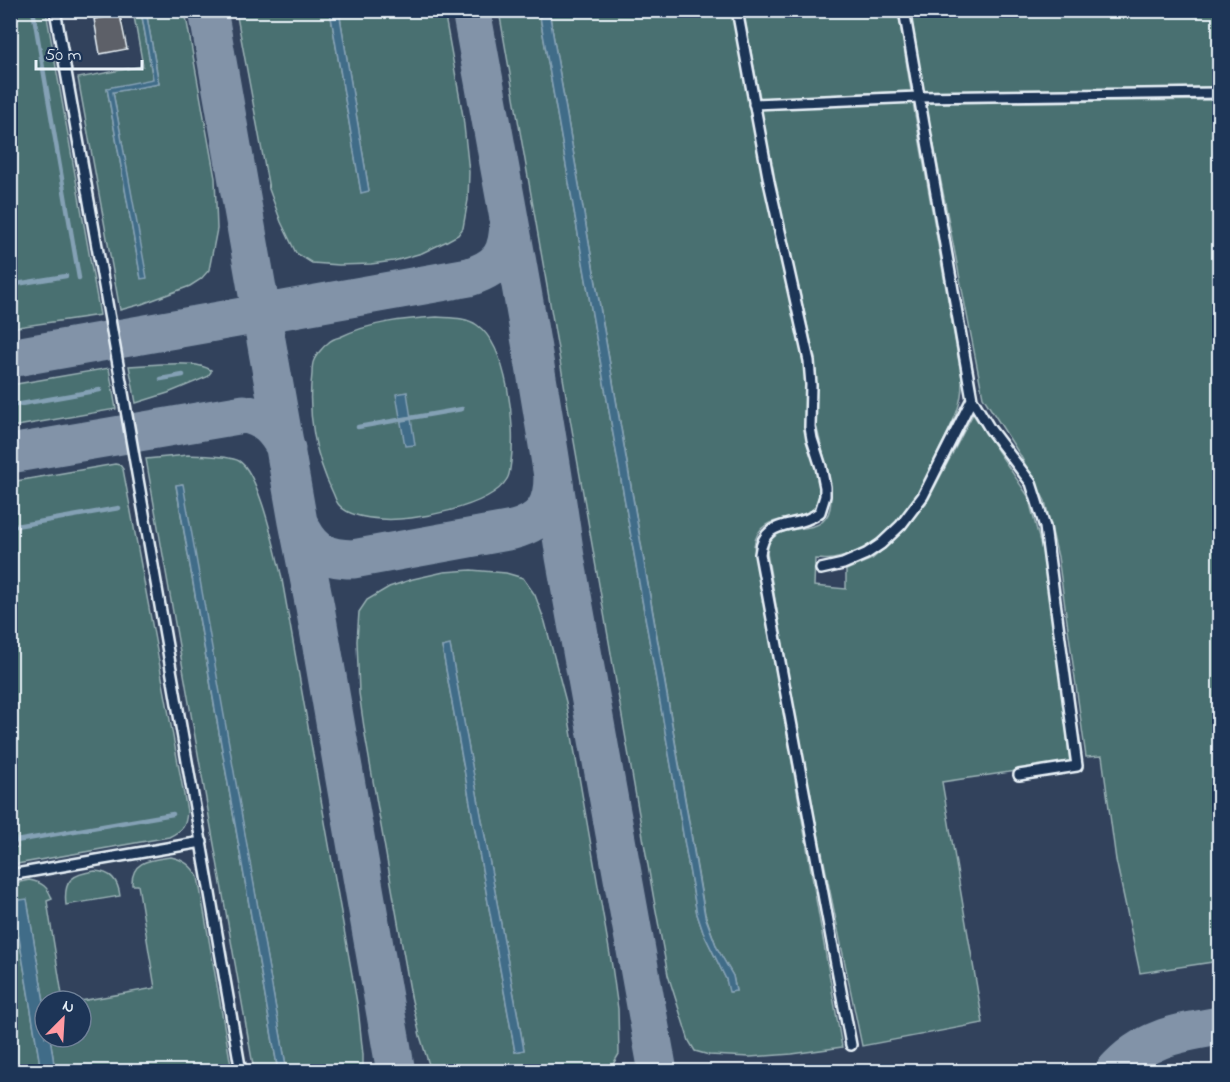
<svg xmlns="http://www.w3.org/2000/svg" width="1230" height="1082" viewBox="0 0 1230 1082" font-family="'Indie Flower',sans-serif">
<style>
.built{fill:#30425c;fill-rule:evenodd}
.green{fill:#4a6f71;stroke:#99b0b4;stroke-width:1.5;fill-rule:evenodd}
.water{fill:#416c88;stroke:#84a1b5;stroke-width:1.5}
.shadow{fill:#0007}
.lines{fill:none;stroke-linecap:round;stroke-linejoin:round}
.stream{stroke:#84a1b5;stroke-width:4.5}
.taxiway{stroke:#8293a8;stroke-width:39}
.building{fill:#5d6167;stroke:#e8f1f8;stroke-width:1.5}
.service-casing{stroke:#e8f1f8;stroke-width:14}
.service{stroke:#1d3557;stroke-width:9}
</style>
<rect width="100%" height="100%" fill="#1d3557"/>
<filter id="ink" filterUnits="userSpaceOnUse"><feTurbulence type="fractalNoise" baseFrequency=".0167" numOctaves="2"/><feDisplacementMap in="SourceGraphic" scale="12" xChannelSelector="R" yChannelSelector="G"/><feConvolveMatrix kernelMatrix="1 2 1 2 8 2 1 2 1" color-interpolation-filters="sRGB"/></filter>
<g filter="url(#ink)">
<path class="built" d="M10,11H1219V1071H11ZM45,1001H81V1037H45Z"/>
<path class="green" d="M11,10L46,11L100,315L11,328Z
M133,11H141L153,80L107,88L141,278H146L113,92L159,84L146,11H185L215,178L217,229L209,270L201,279L190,286L142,304L120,310L78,78L143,66Z
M236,11H330L361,192L369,191L339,11H444L463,116L469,172L468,200L463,228L458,235L445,242L422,253L394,261L371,264L339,265L312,263L296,253L281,222L269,189Z
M499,11H539L697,914L703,932L726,979L730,992L736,991L733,976L717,948L705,914L549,11H732C744,73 754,136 768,198C776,232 783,266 791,300C797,327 803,353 806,381C808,396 804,414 805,430C808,454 823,472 819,496C813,534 760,502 754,546L842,1047L792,1054L750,1057L709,1055L695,1051L689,1041L668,975L654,900Z
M743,11H898L911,91L760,98Z
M910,11H1219V87L924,92Z
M1219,100V961L1140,973L1116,860L1102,756L1086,757L1058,557L1045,501L1020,455L983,397L926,105L929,103Z
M913,103L962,379C963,406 952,424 940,448C932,464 926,483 916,497C898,525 867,554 833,559C828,560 821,559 815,559L814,586L846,589V570L872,559L891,543L927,502L973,414L1028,496L1050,580L1070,763L942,782L983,1023L862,1046L802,756L767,553C768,549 768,543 771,540C786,521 824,538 830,508C834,487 822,450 817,429L813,422L817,386L813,350L774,182L761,110L765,107Z
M437,317C450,318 466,317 477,325C508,347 516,427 511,462C510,467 510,475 507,479C491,507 411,522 381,519C368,518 348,516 339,505C336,502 335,497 333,493C315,456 307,414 312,374C312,370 312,364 314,360C316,355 324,346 328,343C331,340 336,338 340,337C371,322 404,319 437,317Z
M162,364C178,364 196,362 211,370V372L207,377L168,393L136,403L129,366Z
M109,368L116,409L11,427V385Z
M188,455C202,456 228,455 239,461C259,473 275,550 281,574L358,1008L363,1055V1071H287L182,484L176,486L278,1071H254L146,459Z
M115,464L120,465L123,469L187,811C186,827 183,830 169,837L11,865L10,848L18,847L10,806L11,482Z
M471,570L506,573L523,578L535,595L545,622L566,702L612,966L618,1009L619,1054L612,1066L604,1071H431L420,1036L411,996L366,741L359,693L357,641L359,612L367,600L389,587L413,579L444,572ZM450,646L524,1050L515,1052L442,647Z
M171,857C184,860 191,865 198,877L232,1071H55L50,1037H81V1001L155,988L138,885H132C131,860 151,860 171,857Z
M95,871C111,872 118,880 120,896L66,905C63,880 72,874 95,871Z
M29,880C42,882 48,887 52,899L47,901L63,1001H45V1008L27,900L13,901L41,1071L11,1072V884Z"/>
<path class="water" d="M141,11H146L159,84L113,92L147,278L141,279L107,88L153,79Z
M330,11H339L369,191L361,193Z
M539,11H549L705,916L717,948L733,976L736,991L729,992L726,979L703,932L697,914Z
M407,392L415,445L405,446L396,394Z
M183,484L287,1071H278L176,485Z
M450,645L524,1050L515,1052L442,647Z
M27,899L45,1008V1037H50L55,1071H41L13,901Z"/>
<path class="shadow" d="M120,16L122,17L128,50L103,54L101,53Z"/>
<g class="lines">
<path class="stream" d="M33,10L79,278
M10,285L66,276
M161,379L183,375
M10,406L100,390
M358,427L462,409
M10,527L119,508
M10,842L173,814"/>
<path class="taxiway" d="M208,10L298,522L315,607L396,1072
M471,10C504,192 539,374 565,557L658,1072
M10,358L469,277C500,267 508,254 509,223
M10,454L244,414C265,417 277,431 286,449
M298,522C310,549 323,559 353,559L513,530C543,522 553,506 553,476
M1114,1072C1143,1038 1178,1033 1220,1026"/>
</g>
<path class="building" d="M120,15L127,49L100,54L94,19Z"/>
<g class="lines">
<defs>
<path id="service" d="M55,10L122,387L241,1072
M737,10L769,182L809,361L811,385L810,427L812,439L821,467L825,487V496L820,512C797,531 764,515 760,554L851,1045
M754,104L918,97L1220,93
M972,399L990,429L1031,483L1045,527L1077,766L1019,775
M821,569L843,564L866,554L881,544L901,525L923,496L972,399L904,10
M10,875L202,842"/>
</defs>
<use href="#service" class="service-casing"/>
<use href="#service" class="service"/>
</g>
</g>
<rect width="1230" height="1082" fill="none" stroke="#1d3557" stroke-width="36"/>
<rect x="18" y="18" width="1194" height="1046" fill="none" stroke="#e8f1f8" stroke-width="2" filter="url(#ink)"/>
<g transform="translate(63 1019) rotate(24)"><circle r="28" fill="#1d3557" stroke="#6e8097" stroke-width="1.5"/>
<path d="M0-4.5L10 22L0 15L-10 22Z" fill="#ff9aa2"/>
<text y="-9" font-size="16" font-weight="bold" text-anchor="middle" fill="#e8f1f8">N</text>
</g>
<path d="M36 60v9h106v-9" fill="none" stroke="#e8f1f8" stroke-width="3"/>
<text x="45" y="60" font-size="18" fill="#e8f1f8" stroke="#1d3557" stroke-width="4.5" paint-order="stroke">50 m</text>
</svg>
